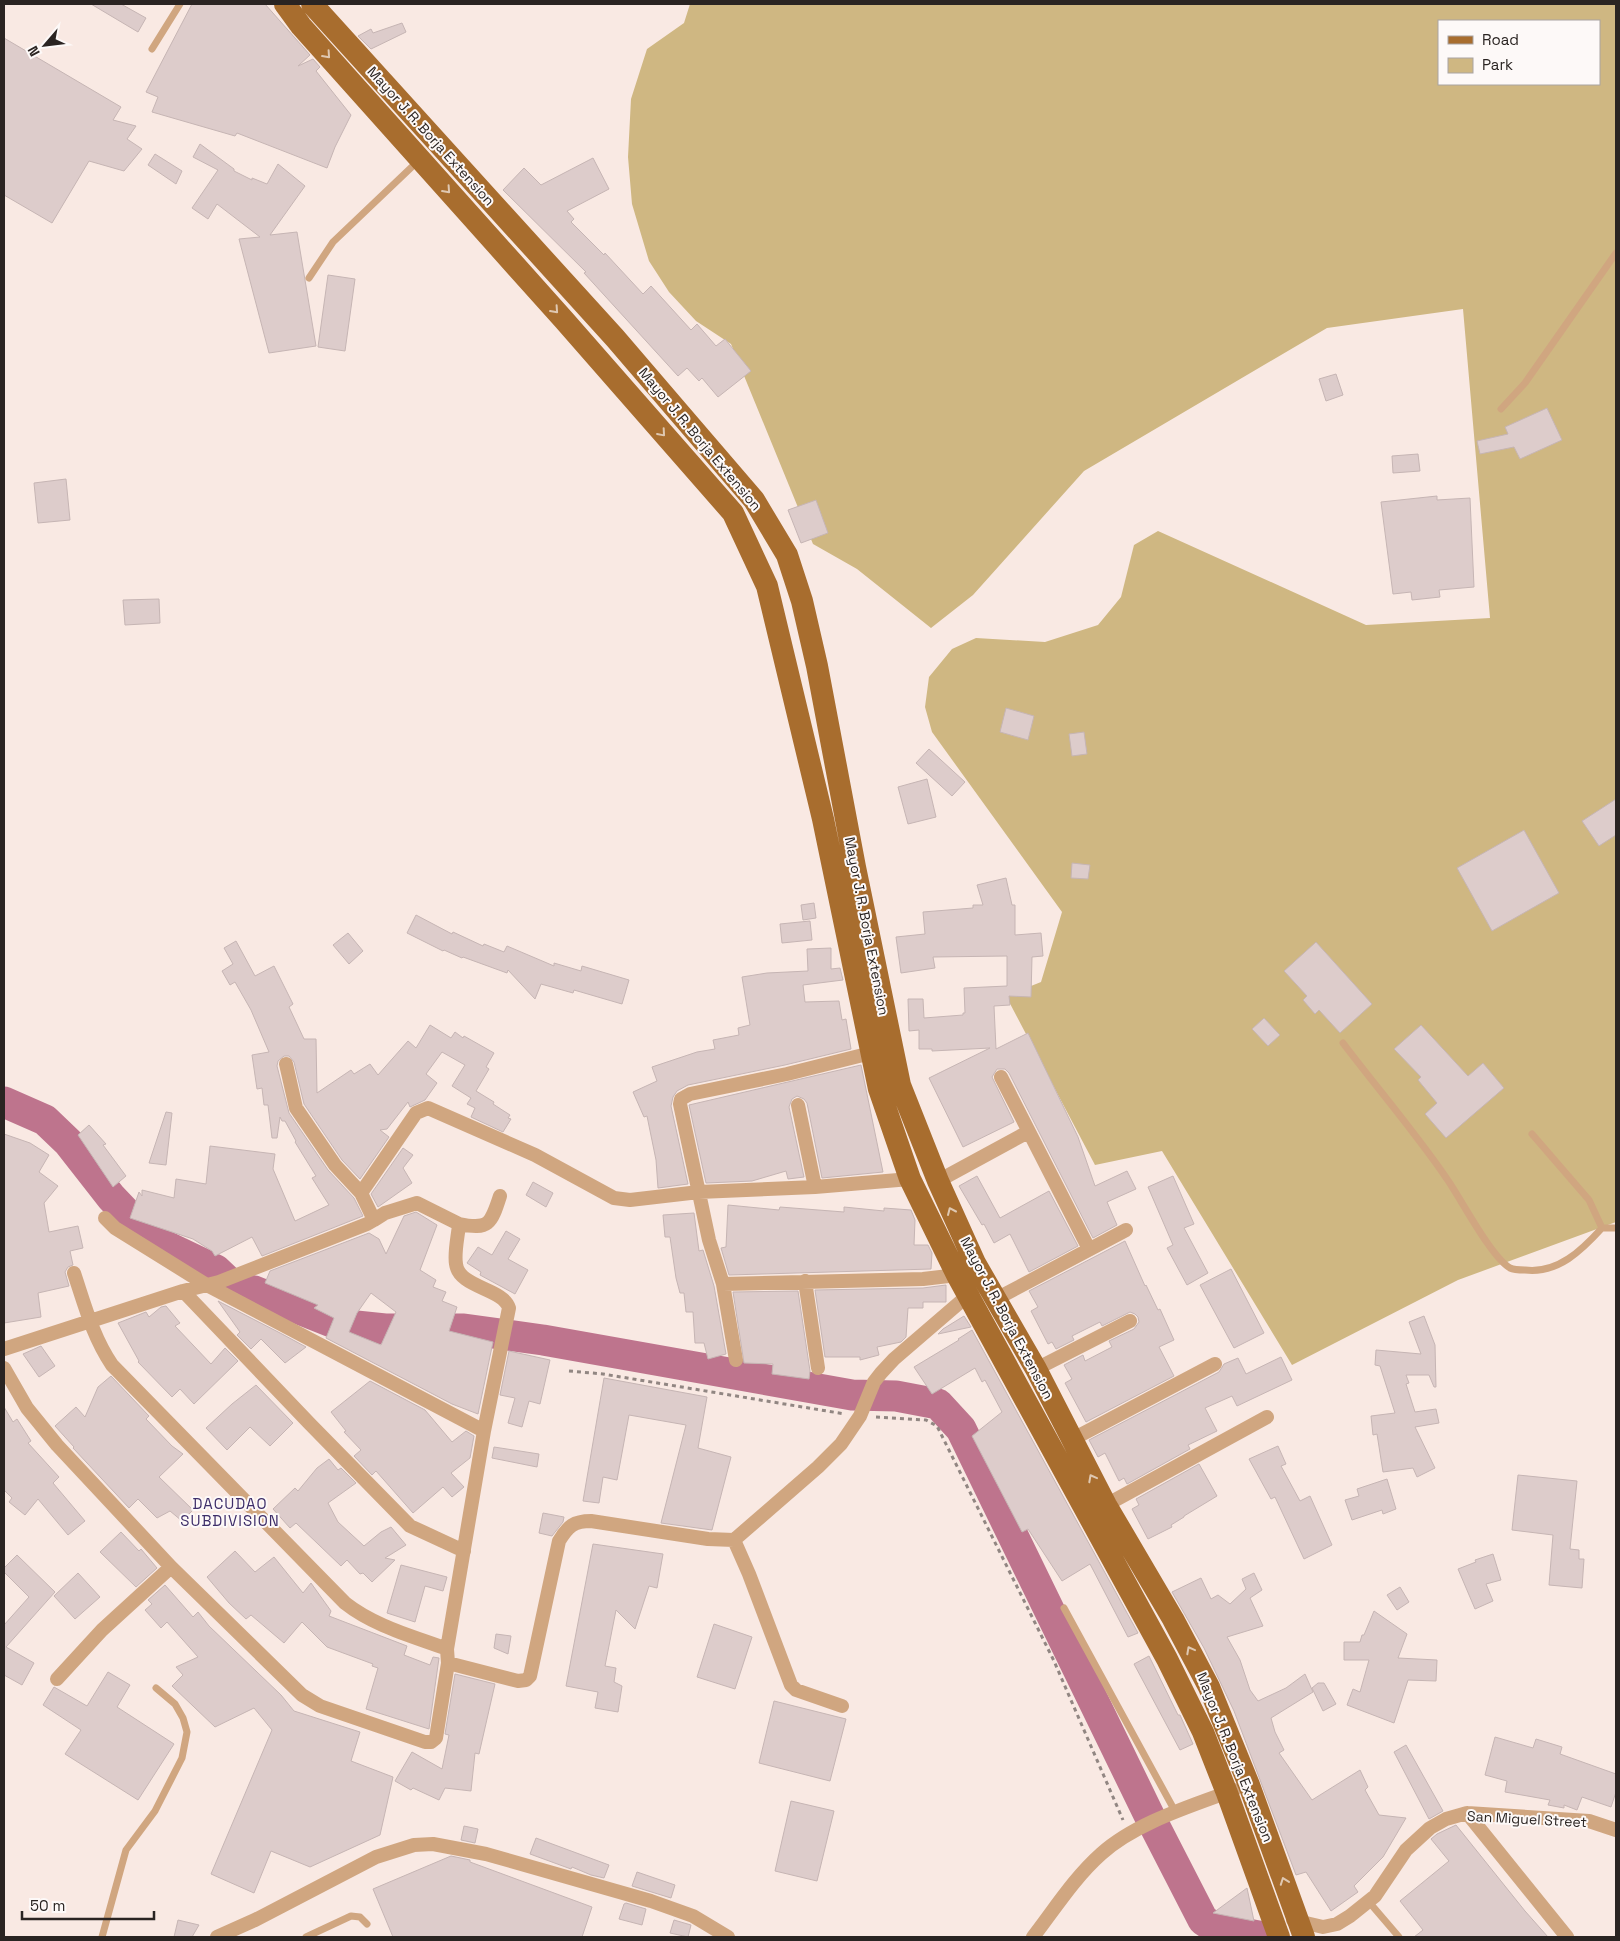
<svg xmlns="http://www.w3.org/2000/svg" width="1620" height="1941" viewBox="0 0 1620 1941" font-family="'Space Grotesk',sans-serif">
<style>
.green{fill:#cfb782;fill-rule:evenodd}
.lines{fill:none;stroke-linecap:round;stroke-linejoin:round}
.river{stroke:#be748d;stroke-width:31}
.building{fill:#ddcccb;stroke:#c6b5b4;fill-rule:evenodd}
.path{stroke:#918682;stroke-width:3;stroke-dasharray:4 4;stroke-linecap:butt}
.lane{stroke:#d0a680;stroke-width:7}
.street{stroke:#d0a680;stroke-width:14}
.primary{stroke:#a86d2e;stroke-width:22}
.oneway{stroke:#dfc8b1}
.labels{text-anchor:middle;stroke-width:4;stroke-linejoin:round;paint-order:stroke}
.street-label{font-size:14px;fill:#2a2422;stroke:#fdf9f8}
.neighbourhood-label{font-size:15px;letter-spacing:1px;fill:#3e2e69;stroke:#fdf9f8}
</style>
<rect width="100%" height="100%" fill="#f9e9e3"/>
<path class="green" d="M690,4H1616V1222L1458,1280L1292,1365L1162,1151L1095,1165L1006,996L1041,982L1062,912L932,732L925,707L929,677L952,649L976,638L1045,642L1098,625L1121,597L1134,545L1158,531L1366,625L1490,618L1463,309L1327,328L1084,471L973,595L931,628L857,569L813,544L731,344L696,321L669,292L649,261L632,204L628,157L631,99L647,49L684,23ZM1439,21H1599V84H1439Z"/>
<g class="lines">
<path class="river" d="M4,1102L45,1120L68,1142L111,1197L151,1239L216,1270L234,1287L254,1291L337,1324L385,1329H464L543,1340L852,1395L896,1396L938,1404L961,1429L1149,1815L1203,1920L1215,1928L1264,1937"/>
</g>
<path class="building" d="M91,4H121L146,18L138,32Z
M192,4H265L310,55L298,66L313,59L320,67L316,71L351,115L335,147L327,168L237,133L235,136L152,112L158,97L146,92Z
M402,23L406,32L371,49L358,36L371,29L373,33Z
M4,38L121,107L113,120L136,126L127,139L142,149L124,171L89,161L52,223L4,195Z
M200,144L234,169V171L252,180V178L267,184L278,164L305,186L270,235L297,232L316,346L269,353L239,239L260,237L217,204L208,219L192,208L218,170L193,157Z
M155,154L182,171L176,184L148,165Z
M593,158L609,189L567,211L574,219L571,222L604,255L605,253L643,294L651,286L691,330L697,324L716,346L725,339L751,371L718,397L702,378L699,381L687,368L678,376L584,273L586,272L503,190L524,168L541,185Z
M328,275L355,279L345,351L318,347Z
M1336,374L1343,395L1326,401L1319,379Z
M1547,408L1562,440L1520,459L1514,447L1480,454L1477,441L1508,434L1505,427Z
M1418,454L1420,471L1393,473L1392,456Z
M66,479L70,520L38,523L34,483Z
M1437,496V500L1470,498L1474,587L1439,590L1440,597L1412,600L1411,592L1393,594L1381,502Z
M816,500L828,533L801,543L788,510Z
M159,599L160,623L125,625L123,600Z
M1006,708L1034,716L1028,740L1000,732Z
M1084,732L1087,754L1072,756L1069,734Z
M929,749L965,782L952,796L916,763Z
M927,779L936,817L908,824L898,787Z
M1616,799V835L1599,846L1582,821Z
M1524,830L1559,893L1492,931L1457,868Z
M1072,863L1090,865L1088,879L1071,878Z
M1006,878L1012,905H1015V935L1041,933L1043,956L1032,957L1031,997L1009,996L1010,1005L994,1006L996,1049L1028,1033L1078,1137L1095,1186L1127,1171L1136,1189L1107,1202L1117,1225L1093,1238L1009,1073L1005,1069H997L992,1077L1014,1122L963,1147L929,1078L990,1048L932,1051V1049H919V1030L909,1031L908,999H923L924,1018L963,1015V1013H965L964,988L1007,986V956L933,957L935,968L901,973L896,937L925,934L923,912L973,908V905H983L977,885Z
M814,903L816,918L803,920L801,905Z
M416,915L452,934L453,932L483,946L484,944L504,952L507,946L554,966V963L581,971L582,966L629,980L622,1004L574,990L573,993L541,984L535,999L508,970L507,973L463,957L462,958L444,950L443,951L407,933Z
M810,921L812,940L782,943L780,924Z
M348,933L363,951L349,964L333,945Z
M236,941L255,976L274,966L293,1004L289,1007L304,1039H316L317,1093L351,1070L354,1074L370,1064L378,1075L408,1041L416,1048L430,1025L451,1038L455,1032L463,1038L464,1036L494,1053L486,1067L489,1069L476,1091L494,1102L493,1104L510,1115L508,1118L511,1119L503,1132L471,1117L475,1108L467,1104L471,1098L452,1086L465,1065L442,1052L426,1074L437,1083L425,1100L410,1107L408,1102L387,1129L380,1130L389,1137L360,1179L342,1160L304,1104L294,1062L289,1056H284L278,1061L277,1066L289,1113L328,1170L354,1198L363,1216L262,1256L252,1237L215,1256L212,1251L193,1239L130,1218L139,1192L142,1196V1190L174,1198L176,1179L206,1184L210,1146L275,1154L273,1169L295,1221L329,1205L312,1178L316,1176L295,1142L296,1141L285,1121H282L280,1117L277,1138H272L268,1105H264L262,1088L257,1089L252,1055L269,1052L251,1010L235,982L230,985L222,971L233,964L224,948Z
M1316,942L1372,1004L1340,1033L1319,1010L1315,1014L1303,1000L1307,996L1284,971Z
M831,948V969L840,968L843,980L803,985L805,1002L839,1001L842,1020L846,1019L851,1049L785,1065L688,1085L677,1091L673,1097L671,1106L688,1184L658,1188L656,1160L647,1116L644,1117L633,1092L657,1081L652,1067L697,1052L715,1049L713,1040L739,1035L738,1028L750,1025L742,977L767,973L808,971L807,949Z
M1264,1018L1280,1035L1268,1046L1252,1029Z
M1421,1025L1468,1076L1483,1063L1504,1088L1446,1138L1425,1114L1437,1103L1418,1080L1421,1077L1394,1049Z
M861,1065L883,1172L822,1178L807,1103L804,1099L797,1096L792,1099L789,1107L804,1177L788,1179L786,1171L752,1181L706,1183L689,1105Z
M166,1112L172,1113L166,1165L149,1163Z
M89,1125L106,1144L103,1145L126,1176L113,1187L78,1135Z
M4,1134L30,1143L49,1155L39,1172L58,1186L44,1203L49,1232L78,1226L83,1248L70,1251L73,1265L68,1267L65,1272L69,1286L38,1293L41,1317L4,1323Z
M403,1148L413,1155L403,1168L412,1183L378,1207L371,1194Z
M977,1176L1000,1218L1049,1191L1078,1246L1029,1272L1010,1234L994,1243L984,1224L982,1225L959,1186Z
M1173,1176L1194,1224L1184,1228L1208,1273L1187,1285L1167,1248L1173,1245L1148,1187Z
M533,1182L553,1193L546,1207L526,1195Z
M728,1205L779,1210L780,1207L844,1212V1207L884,1211V1208L911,1210L915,1220L914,1245H928L932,1253L931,1269L729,1275L721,1248L726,1247Z
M416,1212L437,1225L420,1270L436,1280L433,1287L446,1292L442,1301L457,1307L449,1331L493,1342L478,1414L452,1404L326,1338L334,1318L314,1308L318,1305L265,1283L270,1271L369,1233L379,1239L386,1254L404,1216ZM371,1293L396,1312L381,1345L349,1332L357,1313Z
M694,1213L699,1251L703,1250L714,1286L726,1354L708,1359L704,1343H695L693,1312H686L684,1293H680L676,1278L670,1237H665L663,1215Z
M506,1231L520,1239L508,1259L528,1270L515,1294L480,1275L481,1272L467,1263L478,1247L492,1255Z
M1125,1241L1145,1286L1146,1285L1158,1310L1160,1309L1174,1340L1159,1347L1174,1376L1086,1422L1065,1383L1072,1379L1064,1365L1083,1355L1085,1361L1112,1347L1109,1341L1134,1329L1139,1322L1138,1317L1135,1314L1130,1312L1102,1326L1100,1322L1072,1336L1074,1340L1056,1349L1052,1342L1048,1344L1031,1311L1038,1307L1029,1291Z
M1231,1269L1264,1333L1234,1348L1200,1285Z
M946,1285V1302H923V1308H908L906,1337L901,1342L877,1347L879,1355L860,1360V1357H825L815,1290L923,1288Z
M798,1291L810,1371L809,1379L772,1374L773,1364L744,1363L733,1292Z
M218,1301L282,1334L306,1347L285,1363L261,1339L251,1349L237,1335L240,1332Z
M166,1306L180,1323L175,1326L211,1364L225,1348L238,1361L194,1404L180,1389L172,1397L138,1362L139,1361L118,1323L146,1312L149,1317L161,1307Z
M964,1316L971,1327L938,1334L943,1329Z
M1424,1316L1435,1345L1436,1387H1434L1429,1375H1406L1409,1383L1406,1384L1415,1412L1436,1409L1439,1423L1415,1427L1435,1468L1417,1477L1413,1468L1383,1472L1377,1434L1373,1435L1371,1416L1395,1413L1380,1366L1375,1365L1376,1350L1421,1354L1409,1322Z
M972,1330L1138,1633L1128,1637L1090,1564L1062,1581L1028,1529L1022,1532L972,1436L1002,1412L985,1380L982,1382L975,1368L932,1394L914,1367L959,1340L958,1339Z
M41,1346L55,1366L39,1377L23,1354Z
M509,1351L550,1360L540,1404L529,1401L522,1427L508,1423L515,1398L500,1395Z
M1281,1357L1292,1380L1237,1406L1232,1396L1205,1408L1217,1431L1188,1445L1190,1449L1127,1484L1124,1478L1119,1481L1105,1453L1098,1457L1089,1440L1219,1372L1224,1364L1238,1358L1246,1374Z
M111,1376L149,1416L146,1419L172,1446L183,1454L159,1477L193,1510L182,1521L170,1511L157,1518L138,1499L129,1508L73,1448L74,1447L55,1426L76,1407L85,1417L98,1387Z
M604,1378L707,1397L698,1448L731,1457L712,1530L661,1523L686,1425L629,1415L617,1480L603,1477L599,1503L583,1501Z
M370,1381L425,1410L452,1442L466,1431L474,1436L470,1458L451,1473L464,1487L452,1497L443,1487L413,1513L376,1471L372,1475L354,1456L361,1450L344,1432L346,1431L331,1412Z
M256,1385L293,1423L270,1446L250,1427L227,1450L206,1428L232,1404Z
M4,1407L13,1422L17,1419L31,1441L28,1443L59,1477L53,1483L85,1521L68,1535L38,1499L25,1515L9,1502L12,1498L4,1490Z
M1278,1446L1286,1464L1281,1466L1300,1501L1310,1496L1332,1545L1304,1559L1275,1497L1271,1499L1249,1459Z
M494,1447L539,1454L537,1467L492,1458Z
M329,1459L338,1470L341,1468L356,1483L328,1503L338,1522L364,1546L381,1532L391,1527L406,1545L385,1558L395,1560L372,1582L363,1573L360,1574L347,1560L341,1566L296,1523L290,1528L273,1509L295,1488L298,1491L317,1468Z
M1199,1464L1217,1496L1184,1516V1517L1171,1525L1172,1527L1148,1539L1132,1509L1139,1505L1136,1499Z
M1518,1475L1577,1481L1570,1549L1579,1550V1559H1584L1582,1588L1549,1585L1553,1535L1512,1530Z
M1387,1479L1396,1509L1383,1514L1382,1510L1352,1520L1345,1500L1359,1496L1357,1489Z
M543,1513L564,1517L563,1522L552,1536L539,1533Z
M121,1532L139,1551L141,1549L157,1568L136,1587L100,1552Z
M593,1544L663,1554L657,1588L649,1586L635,1629L616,1610L605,1666L616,1668L614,1682L622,1686L618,1712L595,1708L598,1692L566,1686Z
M235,1551L255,1572L274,1557L303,1593L311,1583L331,1611L329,1616L407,1646L404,1655L430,1665L433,1657L439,1658L429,1729L366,1709L378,1668L372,1666L373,1664L327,1647L302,1622L284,1643L251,1615L246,1619L229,1603L207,1577Z
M1493,1554L1501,1580L1486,1584L1493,1601L1475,1609L1458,1569L1476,1562L1475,1560Z
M17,1555L55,1592L6,1647L34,1663L22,1685L4,1675V1625L29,1597L4,1572V1568Z
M401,1565L447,1577L443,1591L425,1586L415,1622L387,1613Z
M78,1573L100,1597L75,1619L54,1596Z
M1254,1573L1262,1590L1250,1598L1263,1626L1227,1637L1240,1660L1250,1690L1258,1701L1286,1688L1305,1674L1313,1692L1271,1718L1275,1732L1284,1750L1279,1753L1312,1800L1360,1770L1368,1787L1365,1790L1379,1815L1406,1818L1383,1857L1354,1886L1358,1892L1331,1911L1306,1872L1296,1875L1234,1711L1204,1648L1172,1592L1201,1578L1211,1599L1218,1595L1230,1604L1246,1589L1242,1579Z
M165,1585L193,1617L198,1612L209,1626L281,1695L294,1711L360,1732L351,1761L393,1777L380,1835L310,1867L271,1851L254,1893L211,1874L272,1730L254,1708L215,1727L172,1686L183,1675L176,1667L198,1657L167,1622L161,1628L145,1610L152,1604L148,1600Z
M1400,1587L1409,1602L1397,1610L1387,1595Z
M1374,1611L1407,1634L1398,1658L1437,1660L1436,1681L1408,1680L1394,1723L1347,1705L1353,1689L1360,1692L1369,1660H1344V1642H1360L1362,1635H1364Z
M714,1624L752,1637L735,1689L697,1677Z
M496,1634L511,1636L508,1654L494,1648Z
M1149,1656L1178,1715H1180L1193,1744L1180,1750L1134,1664Z
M108,1672L130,1685L117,1707L174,1744L138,1800L65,1754L81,1730L43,1705L54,1687L87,1706Z
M455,1674L495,1684L479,1754L475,1753L471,1791L445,1788L439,1800L413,1788L411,1790L395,1781L412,1752L442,1769L449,1735L445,1734Z
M1318,1683H1324L1336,1704L1323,1711L1312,1688Z
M774,1701L846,1719L830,1781L759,1763Z
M1495,1737L1533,1748L1536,1739L1562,1747L1560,1754L1616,1774V1792L1611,1807L1582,1797L1577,1810L1564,1805V1808L1548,1805L1550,1800L1505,1792L1507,1781L1485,1775Z
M1406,1745L1443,1811L1429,1819L1394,1752Z
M791,1801L834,1811L817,1881L775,1871Z
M1456,1825L1525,1911L1548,1937H1414L1423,1930L1400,1901L1449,1861L1431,1839L1437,1834Z
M464,1826L478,1829L475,1843L461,1840Z
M536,1838L609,1865L604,1878L591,1875L572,1867L571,1869L530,1854Z
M451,1856L470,1860V1862L592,1907L582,1937H393L373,1889Z
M637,1872L675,1885L671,1898L632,1886Z
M1247,1888L1254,1921L1213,1913Z
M626,1903L646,1909L642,1925L619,1919L624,1904Z
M178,1920L199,1925L192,1937H174Z
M674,1920L691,1925L688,1937L670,1933Z"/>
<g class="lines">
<path class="path" d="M569,1371L603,1374L845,1414
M876,1417L926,1420L937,1426L1054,1661L1123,1820"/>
<path class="lane" d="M152,49L180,4
M309,278L333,242L417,162
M1501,409L1525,383L1616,253
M1343,1043C1377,1088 1415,1132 1447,1179C1461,1199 1491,1257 1510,1268C1514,1270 1521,1270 1525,1270C1558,1274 1582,1250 1602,1228H1616
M1532,1134L1589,1200L1602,1228
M1064,1608L1176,1813
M1369,1902L1399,1937
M102,1937L126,1850L155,1811L182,1758L187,1732L183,1718L175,1704L156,1688
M306,1937L351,1916L360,1917L367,1924"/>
<path class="street" d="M286,1064L296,1108L335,1165L361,1193L416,1113L428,1108L535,1155L614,1198L630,1200L699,1192L815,1187L910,1179
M1001,1077L1089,1249
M798,1105L815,1187
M938,1181L1028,1132
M105,1218L115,1228L205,1284L484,1431
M374,1220L385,1213L417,1203L459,1224C458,1237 454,1252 456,1264C459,1288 503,1288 509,1308L484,1431L447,1649
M459,1224C489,1230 491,1224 500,1196
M74,1273C85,1306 93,1337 112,1365L345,1603C374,1626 412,1636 447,1649L448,1663L518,1681L526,1680L530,1676L559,1541C568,1526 574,1521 591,1521L708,1539L734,1540L818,1467L841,1444L860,1416L874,1382L881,1373L894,1359L973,1291
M805,1281L818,1368
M723,1284L923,1279L957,1275L961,1272
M183,1291L310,1424L410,1526L464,1551
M996,1299L1126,1230
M4,1349L183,1291L219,1282L367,1224L374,1220L361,1193
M736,1360L723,1284L709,1240L680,1104L681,1099L690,1094L787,1074L871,1053
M4,1368L27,1408L57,1445L171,1567L302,1695L320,1706L425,1742H431L436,1738L448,1663
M1036,1369L1130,1321
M1071,1440L1215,1364
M1106,1505L1267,1417
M734,1540L749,1574L791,1685L796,1690L842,1706
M57,1679L102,1630L171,1567
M1467,1813L1567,1937
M1293,1920L1323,1927L1337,1924L1350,1916L1375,1896L1406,1850L1430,1828L1446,1819L1467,1813L1589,1821L1616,1830
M217,1937L255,1920L376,1857L414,1845L433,1844L486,1854L651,1901L693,1916L728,1937
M1033,1937C1054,1910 1074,1878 1101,1854C1135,1823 1191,1806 1234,1790"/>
<path class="primary" d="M285,4L301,26L564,320L733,513L767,586L823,819L879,1089L910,1179L957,1275L1167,1659L1203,1732L1227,1793L1279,1937
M312,4L615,338L681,415L754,500L787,555L802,601L817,666L855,867L900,1085L938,1181L975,1263L1036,1369L1106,1505L1173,1619L1209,1687L1249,1785L1304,1937"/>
</g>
<defs><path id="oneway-chevron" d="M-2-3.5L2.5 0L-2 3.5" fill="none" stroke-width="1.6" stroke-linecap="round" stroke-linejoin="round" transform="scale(1.25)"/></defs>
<g class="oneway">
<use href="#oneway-chevron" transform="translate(327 55) rotate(48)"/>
<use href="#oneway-chevron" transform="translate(447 190) rotate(48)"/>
<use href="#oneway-chevron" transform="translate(555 310) rotate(48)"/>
<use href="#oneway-chevron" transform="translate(662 433) rotate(49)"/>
<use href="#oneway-chevron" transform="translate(951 1211) rotate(-114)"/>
<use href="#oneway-chevron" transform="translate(1092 1478) rotate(-118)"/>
<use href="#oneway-chevron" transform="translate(1190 1650) rotate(-118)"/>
<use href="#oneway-chevron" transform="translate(1284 1881) rotate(-110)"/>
</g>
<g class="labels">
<g class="street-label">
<text transform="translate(431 136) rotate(48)" y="5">Mayor J. R. Borja Extension</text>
<text transform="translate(700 439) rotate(50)" y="5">Mayor J. R. Borja Extension</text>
<text transform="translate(867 926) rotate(79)" y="5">Mayor J. R. Borja Extension</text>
<text transform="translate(1007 1318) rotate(62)" y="5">Mayor J. R. Borja Extension</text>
<text transform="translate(1235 1757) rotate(68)" y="5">Mayor J. R. Borja Extension</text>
<text transform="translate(1527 1819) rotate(3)" y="5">San Miguel Street</text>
</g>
<g class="neighbourhood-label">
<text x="230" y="1509">DACUDAO<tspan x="230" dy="17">SUBDIVISION</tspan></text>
</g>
</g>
<rect width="1620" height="1941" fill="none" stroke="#2a2422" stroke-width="10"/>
<rect x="1438" y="20" width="162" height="65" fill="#fdf9f8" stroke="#a9a4a2"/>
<rect x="1448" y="36" width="25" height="8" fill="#a86d2e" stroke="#a9a4a2"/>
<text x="1482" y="45" font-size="15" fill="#2a2422">Road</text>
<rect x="1448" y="58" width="25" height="15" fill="#cfb782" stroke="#a9a4a2"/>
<text x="1482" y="70" font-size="15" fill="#2a2422">Park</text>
<g transform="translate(45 45) rotate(242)" stroke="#fdf9f8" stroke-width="4" paint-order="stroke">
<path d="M0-4L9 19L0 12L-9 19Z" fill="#2a2422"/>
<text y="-8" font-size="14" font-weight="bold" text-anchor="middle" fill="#2a2422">N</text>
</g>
<path d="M22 1911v8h132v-8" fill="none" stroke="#2a2422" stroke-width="2.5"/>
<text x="30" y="1911" font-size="15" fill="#2a2422" stroke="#fdf9f8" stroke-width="4" paint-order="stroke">50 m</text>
</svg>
